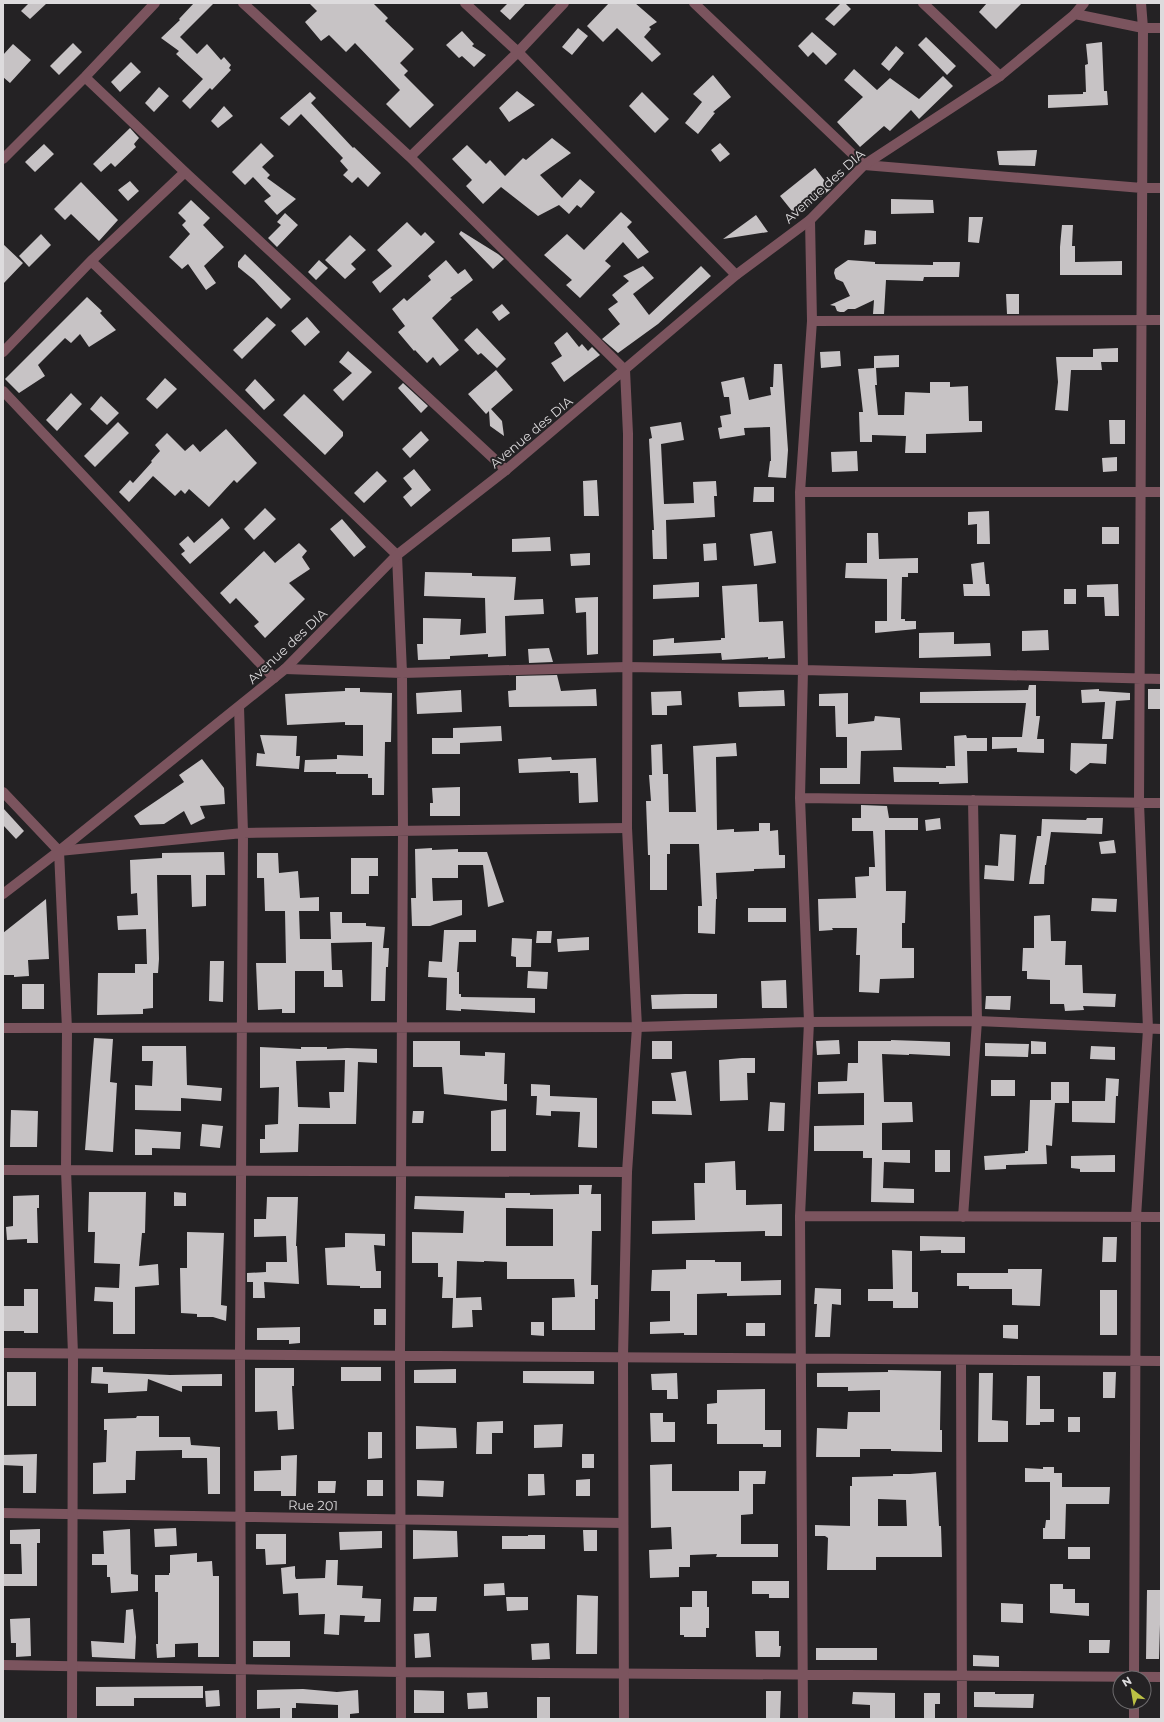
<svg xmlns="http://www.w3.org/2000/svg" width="1164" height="1722" viewBox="0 0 1164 1722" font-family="Montserrat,sans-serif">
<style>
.building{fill:#c7c3c5;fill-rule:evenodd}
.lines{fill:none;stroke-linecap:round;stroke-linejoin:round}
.minor{stroke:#7b545e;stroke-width:10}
.tertiary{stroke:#7b545e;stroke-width:10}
.labels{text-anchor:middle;stroke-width:4;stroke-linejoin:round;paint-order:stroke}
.street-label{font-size:13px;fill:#dddbdd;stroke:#242224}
</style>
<rect width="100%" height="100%" fill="#242224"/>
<path class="building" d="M29,3H47L30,19L21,11Z
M194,3H214L180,37L197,54L207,44L221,60L224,57L231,65L229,68L231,70L212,90L210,88L190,109L182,101L203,79L176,54L179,51L161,38L180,20L179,19Z
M309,3H373L388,18L385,21L414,49L400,63L408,71L404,75L434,105L410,128L386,104L400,90L355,43L346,52L329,35L321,41L305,22L317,11Z
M508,3H526L510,20L500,11Z
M609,3H635L657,22L649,27L651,29L644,37L661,54L652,62L617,28L603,42L587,26Z
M841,3H845L851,9L834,26L825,19Z
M987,3H1022L996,29L979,12Z
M578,28L588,36L572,55L562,47Z
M462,31L474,44L472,46L486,55L474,67L462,56L459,58L446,45Z
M812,32L837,54L826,65L813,52L808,57L798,46Z
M926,37L956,66L947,75L918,45Z
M1102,42L1104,91H1107L1108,105L1048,108V95L1083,94V92H1086L1085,65L1088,64L1086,44Z
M73,43L82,52L59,75L50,66Z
M13,44L31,60L10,83L3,77V55Z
M896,46L904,53L889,71L881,64Z
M131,62L141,72L120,92L111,82Z
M854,69L877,90L890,78L919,99L943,76L953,86L919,119L911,110L890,131L884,126L860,147L837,122L863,97L844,80Z
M713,75L731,97L713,112L715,113L698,134L685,123L702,102L693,94Z
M159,87L169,96L154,112L145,103Z
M517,91L535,105L509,122L499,108Z
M310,92L316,98L311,103L353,148L354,147L381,173L368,187L358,177L352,183L343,175L348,170L340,161L343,158L301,114L289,126L280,118Z
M642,92L669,119L655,133L629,106Z
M224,106L233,116L218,128L211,121Z
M130,128L139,138L134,144L136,147L115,167L111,163L101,172L93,164Z
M552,138L571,153L540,175L562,198L580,179L595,192L581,208L577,205L569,214L559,205L538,216L501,187L483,204L466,186L472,180L452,159L467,145L486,164L490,160L505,176L523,158L526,160Z
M261,143L274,156L262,167L270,175L267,178L296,199L277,215L264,201L271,196L253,177L245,185L232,172Z
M720,143L730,154L720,162L711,150Z
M44,144L54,154L35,172L25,162Z
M1037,150L1035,166L999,165L997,151Z
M815,168L831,189L796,216L780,196Z
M130,181L139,191L128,201L118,190Z
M81,182L118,220L99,241L71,214L65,220L54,209Z
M891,199L933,200L934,213L891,214Z
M191,200L210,218L203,225L224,247L204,266L216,283L206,290L188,264L182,269L169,257L190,234L182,225L186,221L178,213Z
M621,212L632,222L627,227L649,252L638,259L623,242L605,261L611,266L580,298L566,285L572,280L544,255L567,234L584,250Z
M285,213L298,225L277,247L268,238L281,225L277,222Z
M756,215L768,232L723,239Z
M969,217H983L979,243L968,242Z
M407,222L421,236L425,232L435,242L380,293L372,282L392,266L377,250Z
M1062,225H1073L1072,246H1075V262L1122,261V275H1060V247Z
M865,230L876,231V244L864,245Z
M461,231L498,254L504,259L493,269L459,234Z
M41,234L51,245L29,267L19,256Z
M350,235L366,250L351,264L356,269L345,279L325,260Z
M3,244L23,263L3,284Z
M245,254L291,299L281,309L254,280L238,267V262Z
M319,260L328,268L316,280L308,272Z
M446,260L458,274L465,269L473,280L450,298L452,299L432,318L459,350L440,366L433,357L427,363L415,350L414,351L398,332L405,326L392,309L404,298L407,301L431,280L428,276Z
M848,260L875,262V264L933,265V262H960L959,277H924L923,281L886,280L884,314H873L874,300L855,309H848L844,312H840L837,311L835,306L830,305L850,296L843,282L836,279L834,273L835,269Z
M643,266L654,278L633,294L649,315L701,266L711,276L658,324L618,353L602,339L620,324L608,309L618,302L612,295L629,281L623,276Z
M1006,294H1019V314H1007Z
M87,297L102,311L100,313L116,330L89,347L80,334L71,343L65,338L38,365L45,376L19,393L5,379Z
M502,304L510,313L499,321L492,312Z
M267,317L276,325L242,359L233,350Z
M307,317L320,332L305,346L291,331Z
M477,328L506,359L497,368L481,353L478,355L464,340Z
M567,332L579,347L582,344L588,351L592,347L600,355L564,382L551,363L562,356L554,343Z
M1118,348V362H1101L1102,370H1071L1068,411L1055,410L1058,382L1056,357H1093V349Z
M348,351L372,372L343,401L333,390L352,373L339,362Z
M840,351L841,366L821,368L820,352Z
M899,355V367L876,368L877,385H875L878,415H904L905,392L930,393V382H950V387L968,386L969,421H982V432L926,434V453H905L906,436L872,435V442H860L859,412H863L858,369L874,368V356Z
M774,364H782L788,450L786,478L768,477L770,461H771L770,427L744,428L745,435L720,439L718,428L722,427L720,416L731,414L729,397H724L721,382L744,377L749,400L771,395L770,387H773Z
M496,370L513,390L491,409L502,421L504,436L490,426L489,411L486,414L468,394Z
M165,378L177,389L157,409L146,399Z
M255,379L275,400L264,410L245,390Z
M403,383L428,406L421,413L398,388Z
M71,393L82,404L57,431L46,420Z
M304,394L343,432V436L325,455L283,415Z
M101,396L119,413L107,425L90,409Z
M1109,420H1125V444H1110Z
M118,422L129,433L95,467L84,456Z
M681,422L684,440L661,444L664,504L694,503L693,482L716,481L717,496H714L715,517L666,520L667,559H653L652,530H654L649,439L652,438L650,427Z
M226,429L257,463L237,483L234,480L209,507L189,489L185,494L181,490L175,496L153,476L129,502L119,492L130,480L133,483L152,462L151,461L160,451L155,445L167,433L185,451L193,444L200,452Z
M421,431L429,440L410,458L402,449Z
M857,451L858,471L832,472L831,452Z
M1117,457V471L1103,472L1102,458Z
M414,469L431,490L411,507L403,497L412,489L403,478Z
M377,471L387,481L364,503L354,493Z
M597,480L599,516H584L583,481Z
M754,487H774V502H753Z
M265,508L276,519L254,540L244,529Z
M989,511L990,544H977V524L968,525V512Z
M222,518L230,528L190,564L181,554L185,551L179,544L188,536L194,543Z
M342,519L366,547L354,557L330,529Z
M1102,527H1119V544H1102Z
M772,531L776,563L754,566L750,534Z
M867,533H878L879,559L918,558V573H908V577H902L901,619H905V621H916V629L875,633V621H887V579L845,578L846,563H867Z
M550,537L551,551L512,552V539Z
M299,543L307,551L302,557L310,569L289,583L305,599L265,638L254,626L259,622L236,598L230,604L220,593L264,551L275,563Z
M716,543L717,560L704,561L703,544Z
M590,553V565L571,566L570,554Z
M984,562L986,584H989L990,596H964L963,584H973L971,564Z
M425,572L472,573V576L516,577L514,600L543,599L544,614L505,616L506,656L488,657V654L450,656V659L418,660L417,644H423V618L461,619L460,635L486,633L485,598L424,596Z
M699,582V597L653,599V585Z
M757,584L759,622L783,621L785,658L768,659V657L722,660L721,653L653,656V640L674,638V643L721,640V638H725L722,586Z
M1118,584L1119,616H1105L1104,597H1087V585Z
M1064,589H1076V604H1064Z
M598,597V654L587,655L586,612L576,613L575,598Z
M1048,630L1049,650L1022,651V631Z
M954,632V644L990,643L991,656L919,658V633Z
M549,648L553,662L529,663L528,649Z
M557,675L561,691L596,689L597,706L509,707L508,691L516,690V676Z
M1029,685H1036V716H1040L1037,739H1044V753L1017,752V748L992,749V737H1022L1026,703H920V692L1028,690Z
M345,688H360V692L392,693L391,742H385L384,795H372V778H368V774H336V772H304L305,760L337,759V755L363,756V725H345V722L287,725L285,694L345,691Z
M1099,689V691L1130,693V700L1116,701L1113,739H1102L1105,702L1082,703L1081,690Z
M1148,689H1161V709H1148Z
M461,690L462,712L417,714L416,693Z
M784,690L785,706L739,707L738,692Z
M681,691L682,705L667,706V715H652L651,692Z
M848,693V724L874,721L875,716L900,718L902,750L861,751L860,784H820V768H847V737H836L835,706H819V694Z
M501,726L502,741L460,743V754H432V738H453V728Z
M260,735L297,736L296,756H300L299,769L256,766L257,753L265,754Z
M966,735L967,738H987V751H967L968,783L939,784V782H894L893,767L946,768V766H955L954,736Z
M736,743L737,756L716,757L717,830L734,829V832L759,831V823H770V831L778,830L779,855H785V868L754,869V871L716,873L717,899H716L715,934L698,933V906H702L699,844H670V854H667V890H650V855H648L646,801H651L649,775H652L651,745L662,744L663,774H668L669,812H696L693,746Z
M1071,743L1107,744L1106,764L1090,763L1076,774L1070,770Z
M551,757L552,760L596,758L598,802L579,803L578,773H570V771L519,773L518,759Z
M202,759L224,788L225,804L200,806L205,818L191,825L184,811L164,824L140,825L134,816L184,782L179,775Z
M460,787V816H430V803H433L432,788Z
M861,805L887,806L889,818H918V830H885L886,891H906L905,923H902V948H914V978L880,979L879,993L859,992L860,955H856L857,928H832L833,930L819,931L818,899L856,898L855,877L869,876V867H875L873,831H852V818H861Z
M3,808L24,831L16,839L3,825Z
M940,818L941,829L926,831L925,820Z
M1087,818H1103L1102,834L1051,832L1046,865H1045L1044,884H1029L1037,836H1041L1042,819L1086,820Z
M1000,834L1016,835L1014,881L984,879L985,865L998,866Z
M1114,840L1116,853L1101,854L1099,842Z
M432,848V850L458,849V852H487L504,902L488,907L483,865H458V878H432L433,901L462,900V915L430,926H412L411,898H416L415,849Z
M224,852L225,875H206V906L192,907L191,875H157L159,959L158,973H153V1008L143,1009V1014L97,1015L98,973H135V964H147L146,929L118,930L117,916L138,915L137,893L131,894L130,860L162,858V853Z
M257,853H278L279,873L298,871L300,898L319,897V911H299L300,939H331L330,912H342V923H366V926L385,927L383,948H389L388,967H386L385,1001H371L372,942L331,943L332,970H342L343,987H324V971H295V1013H282V1009L258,1010L256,963H286L285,911H265L264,878H257Z
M351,858H378V876H369V894H351Z
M1092,898L1117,899L1116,912L1091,911Z
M46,899L49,959L28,960L29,976L14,977V975H3V933Z
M748,908H786V922H748Z
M1050,915L1051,941H1066L1065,965H1082L1083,993L1116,994L1115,1007L1083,1006L1084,1010L1065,1011L1064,1004H1050V980L1027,979V971H1022L1023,948H1034V916Z
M444,930H476V942H459L457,972H459V994H461V997L535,998V1013L461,1009V1011L446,1010L447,978L428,977L429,961L442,962Z
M537,931H552L551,943H536Z
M589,937V950L558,952L557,939Z
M512,938L532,939L531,967H516V957L511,956Z
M210,961H224L223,1002L209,1001Z
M528,971L548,972L547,989L527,988Z
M786,980L787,1008H762L761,981Z
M22,984H44V1009H22Z
M685,994H717V1008L652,1009L651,995Z
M986,996H1011L1010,1010L985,1009Z
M94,1038L113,1039L110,1082L117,1083L113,1152L85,1150Z
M839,1040L840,1054L817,1055L816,1041Z
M891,1040L950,1042V1056L909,1054V1055L882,1054L884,1102H912L913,1122L882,1123V1150H910V1163L884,1162L883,1188L914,1189V1203L871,1202L872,1158H863V1151H814V1126L864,1125V1093L818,1094V1082L847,1081L848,1063H858V1041H891Z
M413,1041H460V1055L485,1056V1052L505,1053L504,1084H507V1101L444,1094L442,1067H413Z
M652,1041H672V1059H652Z
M1031,1041L1046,1042V1054H1031Z
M985,1043L1029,1044L1028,1057L985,1056Z
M142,1046H186L187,1085L222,1088L221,1101L181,1098V1111L135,1110V1085L152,1086L153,1061H142Z
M1091,1046L1115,1047V1060L1090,1059Z
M260,1047L301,1049V1047H327V1049L347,1048L377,1049V1063L358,1062L356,1124H299L298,1152L260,1153V1139H265V1125L278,1124L279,1087L260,1088ZM345,1060L344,1092H329L330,1108L298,1107L296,1061Z
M742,1058H755V1073H747L748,1100L720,1101L719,1060Z
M686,1071L692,1115L652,1114V1101H676L671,1073Z
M1106,1078L1119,1079L1118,1096H1116L1115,1123L1072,1122V1101H1105Z
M991,1080H1015V1096H991Z
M1051,1082H1069V1103H1055L1052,1146L1046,1145L1047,1164L1006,1165V1169L985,1170L984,1156L1025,1153V1151H1028L1030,1100H1051Z
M531,1084L550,1085V1096L597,1098V1148L578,1147L580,1112L551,1111V1116L536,1115L537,1096H531Z
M770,1102L785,1103L784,1131H768Z
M506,1109V1151H491V1111Z
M11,1110L38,1111L37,1147H10Z
M413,1111H424L423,1123H412Z
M202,1124L223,1126L220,1148L200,1146Z
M135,1129L181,1132L180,1149L152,1148V1155H135Z
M935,1150H950V1172H935Z
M1115,1155V1172H1080V1169L1071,1168V1156Z
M735,1161L736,1190H746V1205L782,1204V1236H765V1231L652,1234V1221L695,1220L694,1183H705V1163Z
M579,1185H592L591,1194H601V1231H592L591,1285H598V1299H595V1330H552V1298L575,1297L574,1279H507V1262L484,1261V1262L457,1261L456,1298L481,1297L482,1310H472L473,1327L452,1328L453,1298H442L443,1277H438V1263H412V1232L463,1233L464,1211L414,1209L415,1196L505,1198V1193H530V1195L579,1194ZM506,1208L553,1209V1246H506Z
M89,1192H146L145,1233H142L139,1266L158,1264L159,1285L135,1287V1334H113V1302L94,1301L95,1287L119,1288L120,1264L94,1263L95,1232H88Z
M174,1192L186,1193V1206H174Z
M39,1195V1208H37L38,1243H27V1239L7,1240L6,1227L13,1226V1196Z
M267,1197H298L296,1246H297L299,1284L264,1282L265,1298H253V1282H247V1273L266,1272V1262H287L286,1236L254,1237V1219H266Z
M187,1232L224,1233L221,1305L227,1306L226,1321L213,1317H197V1314L181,1313L180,1268H187Z
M345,1233L385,1234V1246L374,1245L376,1271H381V1288H360V1286L327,1285L325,1248L345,1247Z
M920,1236L965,1237V1253H941V1250L920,1251Z
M1103,1237H1117L1116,1262H1102Z
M892,1250L912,1251V1292H918V1308H893V1301H868V1289H893Z
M686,1260H715V1262H741V1281L781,1280V1295L727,1296V1293L697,1294V1335H684V1333L650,1334V1322L670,1321V1291H651L652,1270L686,1269Z
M1008,1269H1042L1040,1306L1012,1305V1289H969V1286H957V1273H1008Z
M815,1288L841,1289V1305L832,1304L830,1337H815L817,1304H814Z
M24,1289H38V1333H24V1331H3V1306H24Z
M1100,1290H1117V1335H1100Z
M374,1309H386V1325H374Z
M531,1322H544V1336L531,1335Z
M746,1323H765V1336H746Z
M1003,1325H1018V1339L1003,1338Z
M300,1327V1343L289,1344V1340H257V1328Z
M92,1367H103V1372L170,1375L222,1374V1386H182V1392L148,1379L147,1391L108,1393V1384L91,1383Z
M341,1367H381V1381H341Z
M255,1368H294V1386H292L294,1429L278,1430L277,1411L255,1412Z
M456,1369V1383H414V1370Z
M888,1370L941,1371L940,1430H942V1452L891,1451V1449H860V1457H816L817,1428L847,1429L848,1412H880V1390L848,1391V1387H817V1373L888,1372Z
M523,1371H594V1384L523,1383Z
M7,1372H36V1406H7Z
M1103,1372H1116L1115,1398H1103Z
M677,1373L678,1399H667V1390H652L651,1374Z
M979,1373H993L992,1420L1008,1421V1442H978Z
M1027,1376H1040V1409H1054V1422H1040V1425H1026Z
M765,1389V1430H781V1447H763V1444H717V1424H707V1404L717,1403V1390Z
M650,1413H663V1422H675V1442H651Z
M137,1416H159V1437H190L191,1445L220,1447V1494H208L207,1458H182V1450L136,1451L135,1480H126V1493L93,1494V1463L106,1462L107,1430H104V1419L136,1418Z
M1068,1417H1080V1432H1068Z
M503,1421V1433H492V1454H476L477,1422Z
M563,1424L562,1447L534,1448V1425Z
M416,1426L456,1428L457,1448L416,1449Z
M368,1432H382V1458L368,1459Z
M37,1454L36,1493H23V1466L3,1465V1455Z
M582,1454H594V1468H582Z
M297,1455L296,1496H281V1491H254V1471L281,1470V1456Z
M672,1464V1491H739V1471H766L765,1484H753V1514L741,1515V1544H778V1557H716L717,1554L690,1555V1567H679V1577L650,1578L649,1550L672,1549L671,1527L651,1528L650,1465Z
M1043,1467H1054V1473H1062V1487H1110L1109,1504H1066L1065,1539H1043V1528H1045L1046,1520H1050V1482H1025V1468L1043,1469Z
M936,1472L939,1526H941L942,1557H876V1570H827L828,1538L825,1536H815V1525L850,1526V1486H852V1477L893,1476V1474H910ZM878,1499L906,1500L907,1526H878Z
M528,1474H544L545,1495L528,1496Z
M590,1479V1496H576V1480Z
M367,1480H383V1496H367Z
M417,1480L444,1481L443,1497L417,1496Z
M318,1481H336L335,1493H318Z
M176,1528L177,1546L155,1547L154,1529Z
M40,1529V1543H37V1586H3V1574H22L21,1544H10V1530Z
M130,1529L131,1574L138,1575V1591L111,1593L110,1577H107V1565H92V1554H104L103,1531Z
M413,1530L457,1531L458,1557L413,1559Z
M583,1530H597V1551H584Z
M382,1531V1548L340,1550L339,1532Z
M256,1534H286V1564L266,1565L265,1549H256Z
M528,1535H545V1549H502V1536H528Z
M1068,1547H1090V1559H1068Z
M197,1553V1562L212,1561L213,1576H219V1657H198V1643L175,1644V1657L157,1658L156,1644H158V1592H155V1575H169V1573H170V1555Z
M326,1560H338L337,1585L363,1586L362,1598L381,1599L380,1622H364L365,1616L340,1615L339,1635L324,1634L325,1614L299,1615L298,1593L283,1594L281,1568L295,1566V1576L296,1579L325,1578Z
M752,1581H789V1598H769V1594H752Z
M504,1583L505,1595L484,1596V1584Z
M1050,1584H1063V1589H1075V1603H1089V1616L1050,1613Z
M1147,1590H1161L1159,1659H1146Z
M692,1591H707V1607H709V1628H706V1637H684V1635H680V1607H692Z
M577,1595L598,1596L597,1654H576Z
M414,1597H437L436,1611H413Z
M506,1597H528V1610L507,1611Z
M1001,1603L1023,1604V1623L1001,1622Z
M133,1609L136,1637L135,1659L92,1657L91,1641L124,1643L126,1610Z
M30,1618L31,1656L16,1657V1643H11L10,1619Z
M755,1631H779V1646H781L780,1657H756Z
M429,1633L431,1657L415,1658L414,1634Z
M1089,1640H1110L1109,1653H1089Z
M253,1641H290V1657H253Z
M549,1643L550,1659L532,1660L531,1644Z
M816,1648H877V1660H816Z
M973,1655L999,1656V1667L973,1666Z
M203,1686V1698H134V1706H96V1687Z
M303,1689L337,1692L358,1690L359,1713L350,1714V1719H338V1705L296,1703V1708H292V1719H280V1708L257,1709V1690Z
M219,1690L220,1706L206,1707L205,1691Z
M414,1690L444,1691V1713H414Z
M766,1691H781L780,1718H766Z
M487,1692L488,1708L468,1709L467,1693Z
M853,1692L895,1693V1719H870V1705L852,1704Z
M974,1692H995V1694H1034L1033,1708L974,1707Z
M924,1693H940V1704H935V1719H924Z
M537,1697H550V1718H537Z"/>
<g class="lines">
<path class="minor" d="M243,3L410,157L625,370
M465,3L518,52L736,275
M694,3L864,165L1142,188H1161
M923,3L1000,76
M1075,14L1143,28L1141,3
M85,77L185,172L506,470
M410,157L518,52L564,3
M3,159L85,77L155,3
M91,261L397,555L402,673L403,831L400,1356L401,1719
M812,321L1161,320
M3,352L91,261L185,172
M3,391L274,678
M800,492H1161
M285,669L402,673L627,667L803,670L1161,679
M239,707L243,833L240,1355L241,1719
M800,798L1161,803
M59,851L243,833L627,828
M3,1028L637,1027L809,1022L977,1021L1161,1029
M3,1170L627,1172
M800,1216L1161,1217
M963,1217L977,1021L973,800
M3,1353L1161,1361
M961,1360L962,1719
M3,1513L623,1523
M3,1665L401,1672L1161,1677
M1134,1678L1136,1217L1148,1029L1139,803L1143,28H1161
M803,1719L800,1216L809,1022L800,798L803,670L800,492L812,321L810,220
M1134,1719V1702"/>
<path class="tertiary" d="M3,792L59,851L67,1029L66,1170L73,1354L72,1719
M3,894L59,851L285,669L397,555L506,470L736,275L810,220L864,165L1000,76L1075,14L1084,3
M624,1719L623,1357L627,1172L637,1027L627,828L628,434L625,370"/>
</g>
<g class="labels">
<g class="street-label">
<text transform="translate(824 186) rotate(-42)" y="5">Avenue des DIA</text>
<text transform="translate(531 432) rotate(-40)" y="5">Avenue des DIA</text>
<text transform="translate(287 646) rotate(-43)" y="5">Avenue des DIA</text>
<text transform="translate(313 1505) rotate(1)" y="5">Rue 201</text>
</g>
</g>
<rect width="1164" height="1722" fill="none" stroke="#dddbdd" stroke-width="8"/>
<g transform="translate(1132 1690) rotate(329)"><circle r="19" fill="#242224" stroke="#6e6c6e"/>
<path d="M0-3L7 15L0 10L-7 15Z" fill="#bbc044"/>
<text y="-6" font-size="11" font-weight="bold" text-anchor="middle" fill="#dddbdd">N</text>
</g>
</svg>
